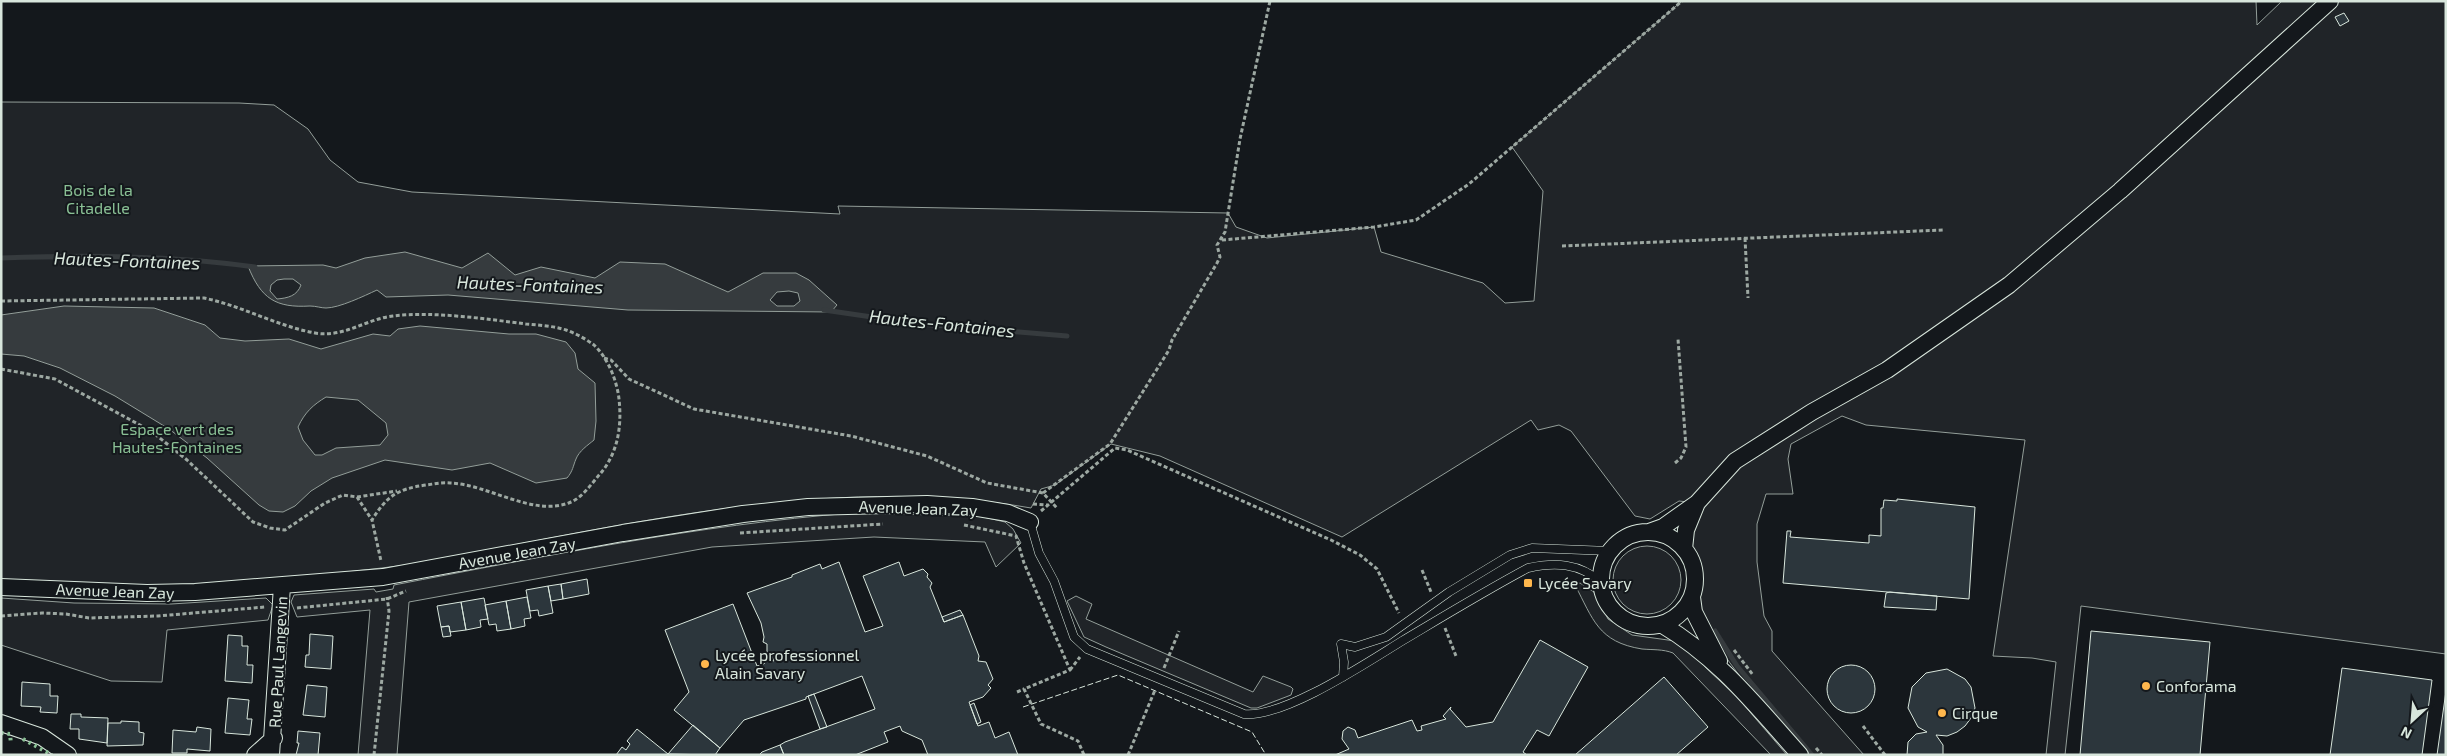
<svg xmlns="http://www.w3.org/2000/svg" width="2447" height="756" viewBox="0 0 2447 756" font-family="'Exo 2',sans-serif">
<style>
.green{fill:#202428;stroke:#939e99}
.water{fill:#363b3e;stroke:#939e99;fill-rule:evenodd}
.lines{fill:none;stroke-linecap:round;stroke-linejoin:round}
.stream{stroke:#363b3e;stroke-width:5}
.building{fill:#2c363c;stroke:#d8e6dc}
.service-casing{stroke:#d8e6dc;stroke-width:9}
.minor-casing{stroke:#d8e6dc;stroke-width:18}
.path{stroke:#9da8a2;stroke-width:3;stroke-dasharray:4 2.5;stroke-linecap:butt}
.service{stroke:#14181c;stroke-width:8}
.minor{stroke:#14181c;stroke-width:16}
.hedge{stroke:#8ac095;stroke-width:4;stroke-dasharray:2.5 4;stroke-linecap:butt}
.fence{stroke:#d8e6dc;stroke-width:1;stroke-dasharray:6 2.5;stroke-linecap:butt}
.poi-dot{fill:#ffb74d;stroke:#14181c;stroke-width:2}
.labels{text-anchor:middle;stroke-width:4;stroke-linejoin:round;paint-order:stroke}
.park-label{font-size:16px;fill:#8ac095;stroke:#14181c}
.street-label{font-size:16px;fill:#d8e6dc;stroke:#14181c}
.poi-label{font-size:16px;fill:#d8e6dc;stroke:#14181c;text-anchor:start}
.water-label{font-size:18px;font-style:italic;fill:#d8e6dc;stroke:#14181c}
</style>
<rect width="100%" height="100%" fill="#14181c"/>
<path class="green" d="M1682,1H2256L2257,25L2282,1H2446V654L2081,606L2065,755H2046L2056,662L2032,658L1993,656L2025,440L1866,425L1842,416L1791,444L1788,459L1793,494H1766L1757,524V562L1764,616L1772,631V651L1864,755H1809C1766,707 1718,659 1693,599C1690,592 1695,584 1695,577C1695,566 1690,557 1684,549L1697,503L1679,501L1650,519L1635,516L1571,431L1559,425L1538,430L1531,420L1342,537L1160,456L1111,444L1055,485L1041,489L1031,508C830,472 613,528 414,564C327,575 238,584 149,585C100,586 50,582 1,580V102L239,103L274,105L308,129L330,160L358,182L412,192L840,214L838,206L1228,213L1236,227L1267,238L1374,227L1381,252L1483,283L1505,303L1534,301L1543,191L1512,147Z
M852,513L979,516L1005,522L1013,529L1021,543L996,567L985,542L874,537L712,547L409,602L397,755H358L370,610L297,617L291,602L294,595L374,589L376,592L393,589L394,585C546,556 698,525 852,513Z
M1613 580a34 34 0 1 1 68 0a34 34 0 1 1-68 0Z
M1580,583L1594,592L1608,619L1632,635L1675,641L1694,650L1705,667L1737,697L1787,755H1771L1673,653C1663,649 1653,650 1642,649C1598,642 1593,619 1575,585Z
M1076,596L1092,604L1086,619L1253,692L1263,676L1291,687L1293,689L1291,695L1257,708H1251L1106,647L1084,637L1067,601Z
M1,598L74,603L171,604L266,598L273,605L268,620L167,630L162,682L111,681L1,645Z"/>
<path class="water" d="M405,252L462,268L488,253L515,275L541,267L595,278L620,262L665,264L728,292L763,273H796L809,280L837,305L831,312L628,310L448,295L386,297L377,290C364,296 339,308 326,308C321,308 316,306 310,306C276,308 261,299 248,266L323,265L336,268L365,258ZM284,279H293L301,285C297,296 288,298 277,299L270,291L271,285L277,280ZM789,291L798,293L800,301L794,306H777L770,300L777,292Z
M64,306L154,308L205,325L220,338L245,341L289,339L321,349L373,334L390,336L398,329L420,326L509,334H536L566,342L575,353L578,369L595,383L596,421L594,440C588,445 579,451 576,459C573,466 573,471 567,478L536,483L490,463L452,470L385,460L332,478L311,491L295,506L283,512L269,511L259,505L207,458L169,429L115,396L60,368L24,356L1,354V315ZM326,397L358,400L386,423L388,435L380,445L336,448L322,455H315L303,440L298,427C305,412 313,405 326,397Z"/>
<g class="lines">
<path class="stream" d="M1,258C85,255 172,255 255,267
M824,310L920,324L1067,336
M1715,631L1737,666L1812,755"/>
</g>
<path class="building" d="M2344,13L2349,21L2340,26L2335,17Z
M1897,499L1975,507L1969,599L1783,583L1787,531H1791L1790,537L1869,543V535L1881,536V508H1883L1884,500L1897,501Z
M839,562L865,632L883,626L863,576L899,562L904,576L923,569L928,574L927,577L932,583L930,587L944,622L963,615L979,656L978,661L986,662L993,679L988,685L991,688L983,697L969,702L978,726L989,722L995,738L1009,732L1018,755H928L922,740L902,731L900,726L884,732L888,742L855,755H784L780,745L785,742L875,709L862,676L806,697V699L744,720L720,748L674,710L689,692L665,630L733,604L757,666L764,664L766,659L774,661L771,654L767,652V644L763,642L764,637L761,623L747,593L792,577V575L820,564L822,569Z
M587,579L589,594L563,599L561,584Z
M561,584L563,599L551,601L548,586Z
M548,586L553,613L539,616L538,610L530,611L526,590Z
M1890,592L1937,596L1936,610L1884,607L1886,593Z
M527,597L531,618L524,619L525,626L511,629L506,601Z
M484,598L488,619L480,620L481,627L466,630L461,602Z
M506,601L511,629L497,631L496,624L489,625L485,605Z
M461,602L466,630L450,632L449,626L441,627L437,606Z
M960,610L963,615L944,622L942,617Z
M449,626L451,636L443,637L441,627Z
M2091,631L2210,642L2200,755H2080Z
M310,634L333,636L331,669L305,667L306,655H309Z
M228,635L242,636V646H248L247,665H253L252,683L225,681Z
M1540,640L1588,667L1549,736L1537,730L1523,752L1527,755H1335L1349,749L1342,739L1343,731L1348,727L1355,730L1358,738L1412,720L1417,731L1422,730L1421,726L1446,719L1443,716L1451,707L1450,709L1466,727L1493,722Z
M1827 689a24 24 0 1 1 48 0a24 24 0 1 1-48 0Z
M2342,668L2432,680L2422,755H2330Z
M1947,669L1965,679L1971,687L1975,708L1971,718L1965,726L1957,732L1947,736L1936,735L1943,745V755H1907L1908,742L1916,734L1927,732L1918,727L1908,708L1912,687L1926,673Z
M1664,677L1708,727L1676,755H1575Z
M22,682L50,684V696H58L57,713L40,712L41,707L21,706Z
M307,685L327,687L325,717L303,715Z
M2446,691V755H2437Z
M814,694L827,727L820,729L808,696Z
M228,698L249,700L247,719H252L250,735L225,733Z
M974,703L981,722L977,724L970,705Z
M71,714H81V717L108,718L107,743L79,739V729H70Z
M121,721L139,722V732L144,733L143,745L107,746L108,723H121Z
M693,725L720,748L715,755L668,754Z
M197,727L211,729L210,751L187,749V753H172L173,730L196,732Z
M637,729L668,754L669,755H616L622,747L626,750L630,744L627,741Z
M298,731L320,733L318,755H296L299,743H297Z
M780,745L784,755H759L762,752Z"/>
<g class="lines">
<defs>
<path id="service" d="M1030,522L1039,553L1054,581L1074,637L1087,649L1244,714C1284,718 1366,663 1402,641C1444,616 1485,591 1528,568C1555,562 1579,563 1601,582
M1343,677L1344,662L1341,644L1355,647L1386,637L1449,592L1510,555L1532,548L1610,551"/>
<path id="minor" d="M1601 579a47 47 0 1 1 94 0a47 47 0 1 1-94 0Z
M1649,532L1663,527L1697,503L1735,461L1812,412L1887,370L2009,285L2120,191L2330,1
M1684,549L1686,530L1697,503
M1,587L147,593L195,592L383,577L623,533L743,514L808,507L927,504L972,507L1008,513L1030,522
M1692,597L1694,612L1719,661
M1661,624C1719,658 1756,706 1800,755
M1,723L42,737L68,755
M255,755L274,738
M271,755L282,586"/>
</defs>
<use href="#service" class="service-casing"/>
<use href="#minor" class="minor-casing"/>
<path class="path" d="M1745,238L1748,298
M1222,240L1374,227L1416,220L1469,184L1682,1
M1562,246L1943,230
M1,301L204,298C242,306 277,326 315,333C344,338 366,319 393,316C433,311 486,319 526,324C539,325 553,326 566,330C575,333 586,339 594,345C608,358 617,381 619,399C622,426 618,453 600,474C592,483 583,497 571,502C534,518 488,484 450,483C442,482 434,484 426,485C397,489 387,496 372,520L381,561
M604,358L611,360L629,379L694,409L851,436L927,456L987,483L1043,493L1057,508
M1,369L55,379L151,431L187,460L253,522L270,528L285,530L325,503L343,495L357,497L372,520
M1675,463L1681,458L1686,447L1678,339
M1043,493L1110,444L1169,350L1172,340L1217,263L1220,257L1217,245L1225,232L1240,139L1270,1
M357,497L397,491
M1033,504L1047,505
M1041,511L1115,448L1127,450L1331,540L1360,555L1377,569L1399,613
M964,525L1016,536L1024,563L1070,670L1024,689L1041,724L1078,741L1084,755
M740,533L883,524
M1422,570L1431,592
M297,608L387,599L406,591
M1,616L42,613L66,614L89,618L158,616L265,607
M1445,628L1456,656
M1734,650L1753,675
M1164,668L1179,631
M1070,670L1080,657
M1017,692L1024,689
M1863,726L1885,755
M1816,748L1822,755
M374,755L389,611L387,597
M1128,755L1155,690"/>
<use href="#service" class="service"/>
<use href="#minor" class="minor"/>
<path class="hedge" d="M1,733L10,734L11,744
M23,739L52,755"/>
<path class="fence" d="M1023,707L1118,675L1252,732L1266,755"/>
</g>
<g class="poi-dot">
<rect x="1523" y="578" width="10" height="10" rx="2.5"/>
<circle cx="705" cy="664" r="5"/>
<circle cx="2146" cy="686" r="5"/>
<circle cx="1942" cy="713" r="5"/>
</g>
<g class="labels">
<g class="park-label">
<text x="98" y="196">Bois de la<tspan x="98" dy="18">Citadelle</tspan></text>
<text x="177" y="435">Espace vert des<tspan x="177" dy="18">Hautes-Fontaines</tspan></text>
</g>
<g class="street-label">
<text transform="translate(918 508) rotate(2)" y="6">Avenue Jean Zay</text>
<text transform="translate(517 553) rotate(-10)" y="6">Avenue Jean Zay</text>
<text transform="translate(115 591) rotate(2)" y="6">Avenue Jean Zay</text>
<text transform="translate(278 662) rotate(-87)" y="6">Rue Paul Langevin</text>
</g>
<g class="poi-label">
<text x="1538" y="589">Lycée Savary</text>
<text x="715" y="661">Lycée professionnel<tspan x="715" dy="18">Alain Savary</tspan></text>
<text x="2156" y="692">Conforama</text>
<text x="1952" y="719">Cirque</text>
</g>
<g class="water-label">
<text transform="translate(127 261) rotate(2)" y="6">Hautes-Fontaines</text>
<text transform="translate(530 285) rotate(2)" y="6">Hautes-Fontaines</text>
<text transform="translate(942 324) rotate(6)" y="6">Hautes-Fontaines</text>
</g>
</g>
<rect width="2447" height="756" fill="none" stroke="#d8e6dc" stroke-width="5"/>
<g transform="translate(2412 721) rotate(206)" stroke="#14181c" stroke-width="4" paint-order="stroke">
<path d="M0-4L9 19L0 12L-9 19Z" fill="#d8e6dc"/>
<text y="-8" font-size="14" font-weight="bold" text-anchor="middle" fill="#d8e6dc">N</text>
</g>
</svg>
